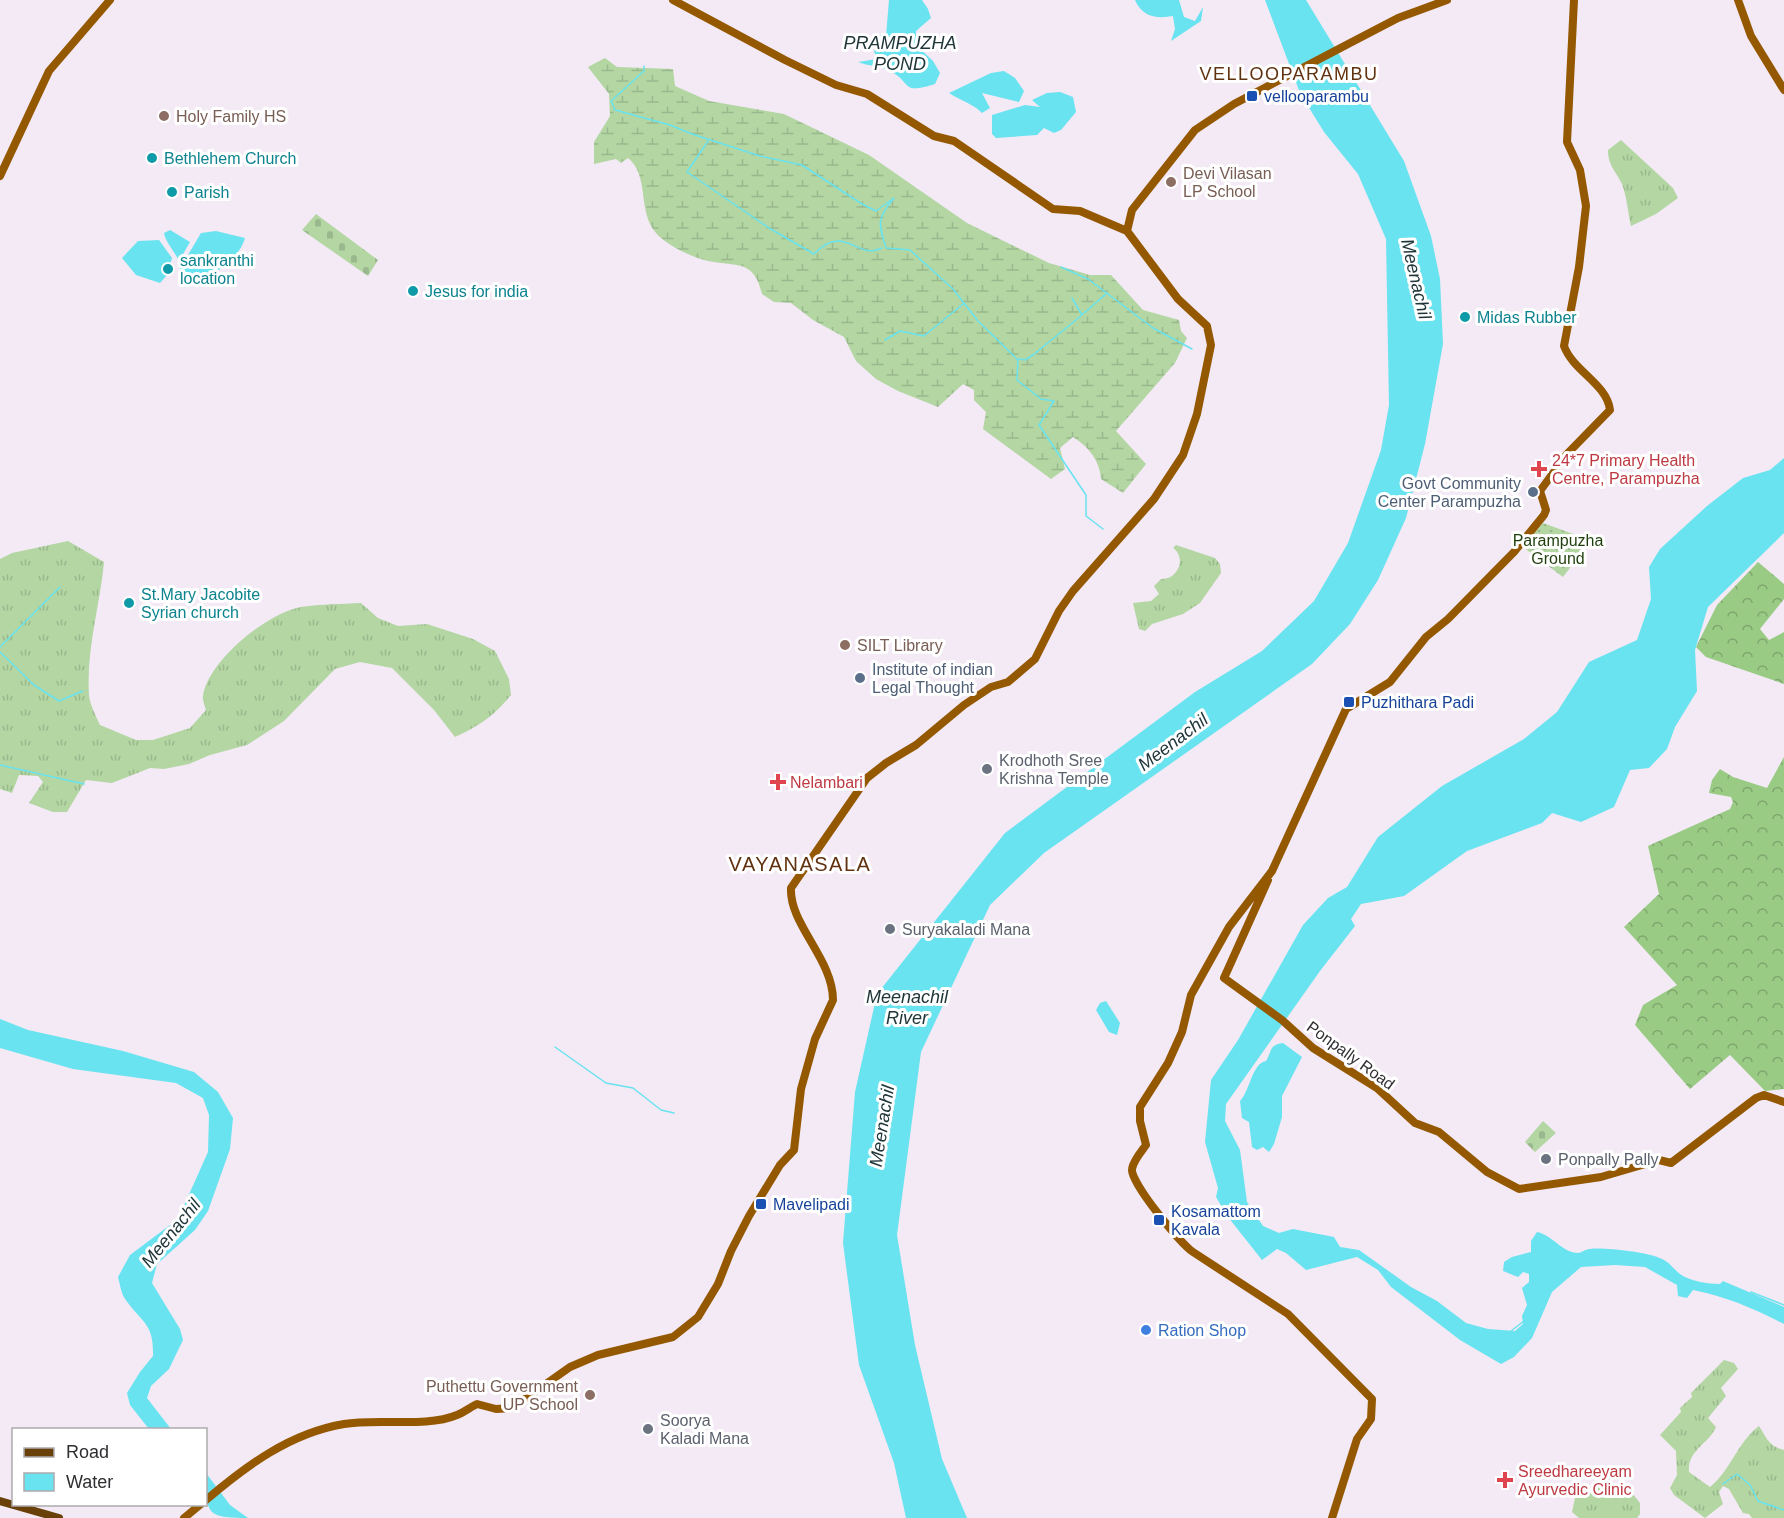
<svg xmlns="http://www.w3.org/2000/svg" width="1784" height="1518" viewBox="0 0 1784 1518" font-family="Arial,sans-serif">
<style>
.grass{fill:url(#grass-tufts)}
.forest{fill:url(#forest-crowns)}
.wetland{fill:url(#wetland-marsh)}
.cemetery{fill:url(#cemetery-stones)}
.park{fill:url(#park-dots)}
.water{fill:#68e3ef}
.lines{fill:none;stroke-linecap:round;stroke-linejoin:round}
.stream{stroke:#68e3ef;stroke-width:1.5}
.secondary{stroke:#945800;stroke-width:8}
.primary{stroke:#6a4009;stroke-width:8}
.transit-dot{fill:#1a4fb4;stroke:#fff;stroke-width:2}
.education-dot{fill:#8d6e63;stroke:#fff;stroke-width:2}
.culture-dot{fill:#0f9aa8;stroke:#fff;stroke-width:2}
.health-dot{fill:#e0444e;stroke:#fff;stroke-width:2}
.service-dot{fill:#5c6f8a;stroke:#fff;stroke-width:2}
.worship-dot{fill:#6b7280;stroke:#fff;stroke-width:2}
.shop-dot{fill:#3f7fe0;stroke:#fff;stroke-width:2}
.labels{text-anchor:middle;stroke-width:6;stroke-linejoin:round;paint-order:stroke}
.transit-label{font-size:16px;fill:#164399;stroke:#fff;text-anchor:start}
.education-label{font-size:16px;fill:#785e54;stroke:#fff;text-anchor:start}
.culture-label{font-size:16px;fill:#0d838f;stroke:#fff;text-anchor:start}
.health-label{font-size:16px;fill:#be3a42;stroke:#fff;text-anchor:start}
.service-label{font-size:16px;fill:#4e5e75;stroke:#fff;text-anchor:end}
.park-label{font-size:16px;fill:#1e3e0c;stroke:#fff}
.worship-label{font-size:16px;fill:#5b616d;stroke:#fff;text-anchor:start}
.street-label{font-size:16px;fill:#312e32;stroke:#fff}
.shop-label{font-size:16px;fill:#366cbe;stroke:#fff;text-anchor:start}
.water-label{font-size:18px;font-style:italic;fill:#203639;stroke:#fff}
.neighbourhood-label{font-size:18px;letter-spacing:1.5px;fill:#603210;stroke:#fff}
.quarter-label{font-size:20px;letter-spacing:1.5px;fill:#603210;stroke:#fff}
</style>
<defs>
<pattern id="grass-tufts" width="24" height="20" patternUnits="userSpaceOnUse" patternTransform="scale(1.5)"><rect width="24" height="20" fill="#b3d6a3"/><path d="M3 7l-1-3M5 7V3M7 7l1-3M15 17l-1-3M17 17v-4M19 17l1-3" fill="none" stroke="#9ab88d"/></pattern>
<pattern id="forest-crowns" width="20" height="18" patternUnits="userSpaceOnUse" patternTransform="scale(1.5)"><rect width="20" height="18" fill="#9acb84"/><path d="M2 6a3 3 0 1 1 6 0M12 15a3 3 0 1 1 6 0" fill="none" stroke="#7ea56d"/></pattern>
<pattern id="wetland-marsh" width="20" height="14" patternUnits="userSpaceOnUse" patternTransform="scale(1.5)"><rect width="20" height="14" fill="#b3d6a3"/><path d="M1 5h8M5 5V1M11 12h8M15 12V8" fill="none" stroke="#9ab88d"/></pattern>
<pattern id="cemetery-stones" width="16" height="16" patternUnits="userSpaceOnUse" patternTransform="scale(1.5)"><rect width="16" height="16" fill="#b3d6a3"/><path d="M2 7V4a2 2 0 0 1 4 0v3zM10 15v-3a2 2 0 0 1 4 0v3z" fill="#9ab88d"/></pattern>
<pattern id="park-dots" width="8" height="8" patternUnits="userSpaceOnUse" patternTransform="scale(1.5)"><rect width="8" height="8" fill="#b3d6a3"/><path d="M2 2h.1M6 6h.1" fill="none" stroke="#9ab88d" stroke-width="1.8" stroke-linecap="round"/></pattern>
</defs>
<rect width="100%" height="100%" fill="#f3eaf5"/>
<path class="grass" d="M1621,140L1673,188L1678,198L1656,214L1631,226C1628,213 1627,197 1622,184C1616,171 1608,166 1608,150Z
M68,541L104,562C100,606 86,649 89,695C90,705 96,716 100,725L136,740H153L190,728L206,710C205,706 202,700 203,696C208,661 267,613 301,607C321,604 342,604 361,603L378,618L398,626L427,624L473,639L495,651L509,679L511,695C494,716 479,726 455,737L434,710L392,668L360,662L335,669L284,721L247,745L210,755L189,764L164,769L150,768L112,783L86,780L67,812H53L29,803L43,782L38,776L19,775L12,793L0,789V559L12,553Z
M1176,545L1215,558L1220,564L1221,573L1200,603L1183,614L1152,624L1145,631L1139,629L1133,603L1151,601L1159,594L1154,586L1161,579C1178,580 1187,558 1173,548Z
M1724,1360L1734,1363L1738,1369L1721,1388L1726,1396L1708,1418L1716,1427C1709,1444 1687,1450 1689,1472L1710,1487C1731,1470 1737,1443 1759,1426C1767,1438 1768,1446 1784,1450V1518H1752L1749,1514L1743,1513L1729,1489L1723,1486L1719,1492L1723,1504L1705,1518L1674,1495L1670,1488L1677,1475L1676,1451L1660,1435L1681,1412L1680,1408L1692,1397L1691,1393Z
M1605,1477L1616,1489L1628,1488L1640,1503V1514L1637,1518H1579L1572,1512L1575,1498H1585Z"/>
<path class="forest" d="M1758,562L1784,584V599L1760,629L1769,640L1784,632V684L1706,657L1696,647L1717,605Z
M1784,757V1089L1765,1091L1730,1055L1690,1089L1635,1025L1643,1005L1677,985L1624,927L1659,894L1648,846L1730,809L1733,802L1731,797L1709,793L1712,780L1720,769L1733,777L1767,788Z"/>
<path class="wetland" d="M605,58L617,67L673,69L675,86L709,101L784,114L869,155L967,223L1049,263L1090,275H1111L1143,310L1179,320L1181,331L1187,338L1175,363L1116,431L1146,464L1123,493L1101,479C1100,461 1089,447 1073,437L1060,448L1065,469L1051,479L983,429L986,412L974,400V390L963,384L938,407L898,391L876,379L856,361L844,337L813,320L791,303L774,302L762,294C754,262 741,266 714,262C697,260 667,246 656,233C637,211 650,176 628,158L621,163L616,159L594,164V142L610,116L609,94L588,67Z"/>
<path class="cemetery" d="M316,214L378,260L368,276L302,230Z
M1543,1121L1556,1133L1535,1152L1525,1142Z"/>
<path class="park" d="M1543,523L1576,535L1587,545L1563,577L1523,547Z"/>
<path class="water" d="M889,0H922L928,9L931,18L916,31V45L933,61L940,73L935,84C900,95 913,83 890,71C881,66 868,66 858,62L877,59L874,51L882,43L880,35L886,36Z
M1135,0H1179L1184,17L1195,21L1203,7L1201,21L1171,41L1175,29L1173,16C1157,19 1142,17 1135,0Z
M1265,0H1306L1404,161L1431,236L1440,279L1443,344L1425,444L1406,518L1378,580L1350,624L1312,664L1044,853L990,905L921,1052L897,1235L915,1345L942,1459L967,1518H906L894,1463L859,1365L843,1243L855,1092L877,994L1005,833L1195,692L1262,651L1314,601L1348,543L1381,450L1389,405L1386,239L1358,174L1324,132L1300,93Z
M1004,71L1015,78L1024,91L1019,102L982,93L990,108L982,113C972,103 961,101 949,93L991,73Z
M1060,92L1073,97L1076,112L1061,130L1054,133L1044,128L1037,135L996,138L992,134V115L1025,105L1040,107L1032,100L1047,93Z
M170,230L190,242L179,261C175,252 165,241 164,233Z
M216,231L245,238C240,256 222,269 206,278L179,270L201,233Z
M159,240L172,258L167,275L160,283L136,275L122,258L138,241Z
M1784,458V533L1708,607L1695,650L1697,691L1675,727L1667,749L1649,768L1630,770L1614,807L1581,822L1552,813L1542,823L1467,851L1404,896L1361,904L1351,919L1355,926L1320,971L1226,1104L1225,1121L1240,1150L1247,1202L1263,1226L1279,1233L1293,1229L1334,1237L1340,1247L1359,1250L1411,1287L1437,1301L1466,1323L1488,1329L1515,1331L1523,1324L1522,1316L1527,1305L1522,1288L1529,1282V1274L1523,1272L1518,1277L1503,1271L1504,1262L1512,1257L1531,1252V1241L1537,1232C1554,1236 1560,1251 1577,1253C1582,1253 1585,1249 1590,1249C1604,1247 1641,1252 1654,1256C1670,1261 1669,1265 1680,1274C1689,1281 1709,1284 1720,1284L1723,1281L1784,1307V1324C1755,1309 1725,1296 1693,1290L1687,1298L1678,1296L1677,1285L1645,1267L1615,1265L1581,1267L1552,1292L1532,1338L1514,1357L1501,1364L1460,1340L1391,1287L1378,1270L1357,1257L1306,1270L1286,1253L1277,1249L1262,1260L1228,1217L1216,1197L1218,1188L1205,1142L1211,1080L1238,1040L1303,925L1328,898L1347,887L1378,837L1442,786L1524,739L1557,712L1589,662L1637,640L1651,599L1649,567L1660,549L1707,506L1743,478L1770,470Z
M1106,1001L1120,1023L1117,1035L1109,1032L1096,1010L1100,1003Z
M0,1019L28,1030L123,1051L194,1072L218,1092L233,1118L230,1149L208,1211L195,1230L157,1264L152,1283L180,1329L183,1340L169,1369L151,1386L147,1398L171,1429H149L130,1405L127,1393L140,1372L153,1356C154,1323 142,1323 125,1299C121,1293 120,1284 118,1277L130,1255L178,1219L208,1152L209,1115L203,1098L176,1083L73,1069L0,1048Z
M1283,1043L1302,1057L1282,1096V1117L1274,1144L1269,1152L1263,1147L1257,1150L1252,1147L1249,1122L1242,1118L1240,1101C1250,1091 1252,1063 1266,1061C1272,1051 1269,1045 1283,1043Z
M206,1473L230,1505L248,1518C206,1518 206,1514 206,1473Z"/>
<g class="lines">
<path class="stream" d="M644,66V71L611,101L615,110L670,125L692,134L760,156L802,165L862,204L876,211L894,198C877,218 878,223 886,248L910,250L953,289L978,321L1018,360L1017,380L1041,399L1054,401L1039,425L1086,495V516L1103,529
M708,141L687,172L769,228L814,254C846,222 856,261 882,248
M1061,267L1088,279L1153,328L1192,349
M1083,314L1107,293
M885,340L900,331L924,336L963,304
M1019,359L1025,360L1033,355L1082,315L1072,298
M0,647L60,587
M0,652L34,685L59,701L83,691
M0,765L84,784
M555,1047L606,1083L633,1088L661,1110L674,1113
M1751,1292L1784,1305
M1511,1331L1524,1321
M1723,1484L1737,1474L1750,1485L1758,1501L1784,1510"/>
<path class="secondary" d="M1738,0L1751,36L1784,90
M0,176L49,71L110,0
M1127,231L1132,210L1195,130L1234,104L1350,43L1398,18L1447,0
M1268,880L1224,978L1282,1020L1313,1048L1377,1088L1415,1123L1439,1132L1487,1172L1519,1189L1601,1177L1659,1160L1671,1163L1756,1098L1764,1095L1784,1102
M206,1500C246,1466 290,1433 344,1424C378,1418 426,1428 457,1415C464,1412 471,1407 477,1404L496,1409L512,1408L570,1367L598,1355L673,1337L698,1317L718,1284L731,1251L749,1216L780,1165L794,1150L801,1089L815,1039L833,1000C833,959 789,924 791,888L867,778L886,763L916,745L964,705L991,687L1008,682L1035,659L1059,611L1073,591L1154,499L1183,455L1197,414L1211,345L1207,326L1178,299L1127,231L1080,211L1053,209L954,141L934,136L867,94L836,85L785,60L673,0
M184,1518L201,1504
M1332,1518L1357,1439L1371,1419L1372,1399L1288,1314L1193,1252C1180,1243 1130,1182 1132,1169C1133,1161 1141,1152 1146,1145L1140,1121V1107L1168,1063L1182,1032L1191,995L1229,927L1272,871L1346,709L1390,682L1426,637L1448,619L1514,552L1544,515L1546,510L1540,491L1567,454L1610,410C1607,384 1573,371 1564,346L1579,267L1586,206L1580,170L1567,142L1574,0"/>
<path class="primary" d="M0,1501L59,1518"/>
</g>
<g class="transit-dot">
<rect x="1246" y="90" width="12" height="12" rx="3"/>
<rect x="1343" y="696" width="12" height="12" rx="3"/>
<rect x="755" y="1198" width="12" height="12" rx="3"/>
<rect x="1153" y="1214" width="12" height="12" rx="3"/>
</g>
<g class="education-dot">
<circle cx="164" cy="116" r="6"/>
<circle cx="1171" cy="182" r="6"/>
<circle cx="845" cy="645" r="6"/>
<circle cx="590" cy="1395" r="6"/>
</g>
<g class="culture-dot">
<circle cx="152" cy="158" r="6"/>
<circle cx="172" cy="192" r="6"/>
<circle cx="168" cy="269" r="6"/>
<circle cx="413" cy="291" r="6"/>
<circle cx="1465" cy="317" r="6"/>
<circle cx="129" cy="603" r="6"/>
</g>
<g class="health-dot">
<path d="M1536 460h6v6h6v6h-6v6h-6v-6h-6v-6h6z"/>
<path d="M775 773h6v6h6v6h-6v6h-6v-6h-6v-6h6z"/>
<path d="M1502 1471h6v6h6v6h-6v6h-6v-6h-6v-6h6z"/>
</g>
<g class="service-dot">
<circle cx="1533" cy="492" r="6"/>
<circle cx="860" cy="678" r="6"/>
</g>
<g class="worship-dot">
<circle cx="987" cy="769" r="6"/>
<circle cx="890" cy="929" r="6"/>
<circle cx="1546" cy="1159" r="6"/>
<circle cx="648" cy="1429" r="6"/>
</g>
<circle class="shop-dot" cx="1146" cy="1330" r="6"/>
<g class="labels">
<g class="transit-label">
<text x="1264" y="102">vellooparambu</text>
<text x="1361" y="708">Puzhithara Padi</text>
<text x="773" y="1210">Mavelipadi</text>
<text x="1171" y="1217">Kosamattom<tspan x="1171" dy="18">Kavala</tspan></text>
</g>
<g class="education-label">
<text x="176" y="122">Holy Family HS</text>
<text x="1183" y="179">Devi Vilasan<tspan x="1183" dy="18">LP School</tspan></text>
<text x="857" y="651">SILT Library</text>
<text x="578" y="1392" text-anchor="end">Puthettu Government<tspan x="578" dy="18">UP School</tspan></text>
</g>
<g class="culture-label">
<text x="164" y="164">Bethlehem Church</text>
<text x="184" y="198">Parish</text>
<text x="180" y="266">sankranthi<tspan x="180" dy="18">location</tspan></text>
<text x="425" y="297">Jesus for india</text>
<text x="1477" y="323">Midas Rubber</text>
<text x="141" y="600">St.Mary Jacobite<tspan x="141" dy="18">Syrian church</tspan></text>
</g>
<g class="health-label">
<text x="1552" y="466">24*7 Primary Health<tspan x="1552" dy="18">Centre, Parampuzha</tspan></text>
<text x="790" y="788">Nelambari</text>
<text x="1518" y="1477">Sreedhareeyam<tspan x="1518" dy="18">Ayurvedic Clinic</tspan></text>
</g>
<g class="service-label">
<text x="1521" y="489">Govt Community<tspan x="1521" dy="18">Center Parampuzha</tspan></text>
<text x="872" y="675" text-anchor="start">Institute of indian<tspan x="872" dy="18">Legal Thought</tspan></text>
</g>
<g class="park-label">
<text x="1558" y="546">Parampuzha<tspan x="1558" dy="18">Ground</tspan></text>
</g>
<g class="worship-label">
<text x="999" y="766">Krodhoth Sree<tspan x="999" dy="18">Krishna Temple</tspan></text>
<text x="902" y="935">Suryakaladi Mana</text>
<text x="1558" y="1165">Ponpally Pally</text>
<text x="660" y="1426">Soorya<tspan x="660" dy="18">Kaladi Mana</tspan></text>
</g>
<g class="street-label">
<text transform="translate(1351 1055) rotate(36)" y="6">Ponpally Road</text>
</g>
<g class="shop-label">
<text x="1158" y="1336">Ration Shop</text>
</g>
<g class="water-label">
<text x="900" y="49">PRAMPUZHA<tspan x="900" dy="21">POND</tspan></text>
<text transform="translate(1416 279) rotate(77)" y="6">Meenachil</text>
<text transform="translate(1173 742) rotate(-37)" y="6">Meenachil</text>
<text x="907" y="1003">Meenachil<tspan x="907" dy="21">River</tspan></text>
<text transform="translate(882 1126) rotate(-81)" y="6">Meenachil</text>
<text transform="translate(171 1233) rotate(-51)" y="6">Meenachil</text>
</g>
<g class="neighbourhood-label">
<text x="1289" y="80">VELLOOPARAMBU</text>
</g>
<g class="quarter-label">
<text x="800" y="871">VAYANASALA</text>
</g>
</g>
<rect x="12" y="1428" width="195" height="78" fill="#ffffff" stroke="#adabad" stroke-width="1.5"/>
<rect x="24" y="1448" width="30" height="9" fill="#6a4009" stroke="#adabad" stroke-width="1.5"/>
<text x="66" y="1458" font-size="18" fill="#312e32">Road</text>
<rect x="24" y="1473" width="30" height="18" fill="#68e3ef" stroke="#adabad" stroke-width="1.5"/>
<text x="66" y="1488" font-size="18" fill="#312e32">Water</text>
</svg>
